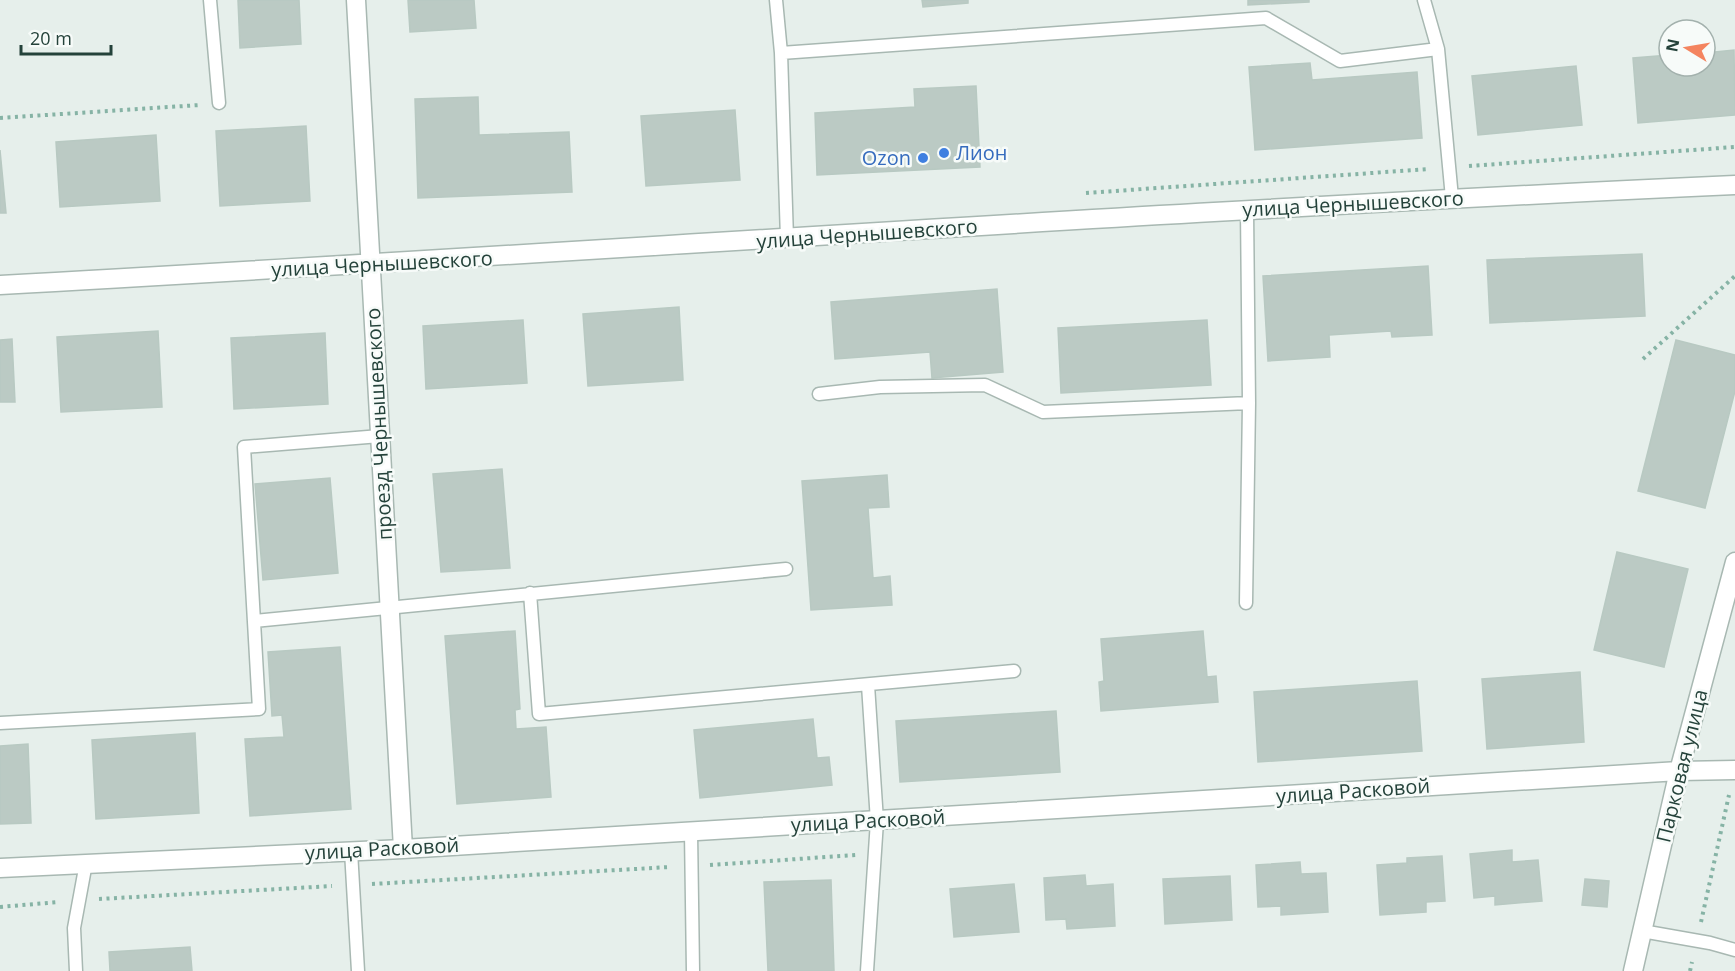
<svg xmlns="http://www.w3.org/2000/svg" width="1735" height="971" viewBox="0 0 1735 971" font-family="'Open Sans',sans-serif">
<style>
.building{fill:#bbcac4;stroke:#b8c9c2;stroke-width:1.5}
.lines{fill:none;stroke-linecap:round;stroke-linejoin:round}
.lane-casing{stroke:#a8b8b2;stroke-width:15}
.street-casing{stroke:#a8b8b2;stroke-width:21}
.path{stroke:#86b3a5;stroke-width:4;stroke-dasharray:3 4.5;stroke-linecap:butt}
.lane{stroke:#fff;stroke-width:12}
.street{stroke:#fff;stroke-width:18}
.shop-dot{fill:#3f7fe0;stroke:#f7fbf9;stroke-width:2}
.labels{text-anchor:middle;stroke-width:5;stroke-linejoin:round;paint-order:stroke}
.shop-label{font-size:20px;fill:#366cbe;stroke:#f7fbf9;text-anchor:start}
.street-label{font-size:20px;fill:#24423a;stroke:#f7fbf9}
</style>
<rect width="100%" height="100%" fill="#e6efeb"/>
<path class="building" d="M238,0H299L301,44L240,48Z
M408,0H474L476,28L410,32Z
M922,0H968V3L923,7Z
M1248,0H1309V2L1248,5Z
M1734,50L1735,115L1638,123L1633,58L1669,55V66H1705V53Z
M1310,63L1312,80L1417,72L1422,138L1255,150L1249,67Z
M1576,66L1582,125L1478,135L1472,76Z
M976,86L980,167L817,175L815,113L915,107L914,89Z
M478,97L479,135L569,132L572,192L418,198L415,99Z
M735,110L740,180L646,186L641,116Z
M306,126L310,201L220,206L216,131Z
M156,135L160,201L60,207L56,142Z
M0,150L6,213H0Z
M1642,254L1645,316L1490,323L1487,260Z
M1428,266L1432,335L1392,337L1391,331L1329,335L1330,357L1268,361L1263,276Z
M997,289L1003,372L932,378L930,352L835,359L831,302Z
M679,307L683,380L588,386L583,314Z
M523,320L527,383L426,389L423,326Z
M1207,320L1211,385L1061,393L1058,328Z
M158,331L162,407L61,412L57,337Z
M325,333L328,404L234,409L231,338Z
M12,339L15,402H0V340Z
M1676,340L1735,355V391L1705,508L1638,491Z
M502,469L510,568L441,572L433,474Z
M887,475L889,507L868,508L873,578L890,576L892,605L811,610L802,481Z
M330,478L338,573L263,580L255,484Z
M1617,552L1688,569L1664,667L1594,650Z
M515,631L520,709L515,710L516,729L546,727L551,797L457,804L445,636Z
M1203,631L1207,677L1216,676L1218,702L1101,711L1099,682L1104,681L1101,639Z
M340,647L351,809L250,816L245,739L284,737L282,715L272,716L268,652Z
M1580,672L1584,742L1487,749L1482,679Z
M1417,681L1422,751L1258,762L1254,692Z
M1056,711L1060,772L900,782L896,721Z
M813,719L817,758L829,757L832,785L700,798L694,730Z
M195,733L199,813L96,819L92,740Z
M28,744L31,823L0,824V746Z
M1512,850V862L1538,860L1542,901L1495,905V896L1474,898L1470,854Z
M1442,856L1445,901L1426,902V912L1380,915L1377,865L1407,863V858Z
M1300,862L1301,874L1326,873L1328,912L1281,915V906L1258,907L1256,865Z
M1085,875L1086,886L1113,884L1115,926L1067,929L1066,919L1046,920L1044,878Z
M1230,876L1232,920L1165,924L1163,879Z
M1585,879L1609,881L1607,907L1582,905Z
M831,880L834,971H768L764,882Z
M1014,884L1019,932L954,937L950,889Z
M190,947L192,971H110L109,952Z"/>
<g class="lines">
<defs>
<path id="lane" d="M210,0L219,103
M776,0L781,53L787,239
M1424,0L1438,49
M781,53L1266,18L1340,61L1438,49L1452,198
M819,394L880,387L985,385L1043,412L1249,403L1247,210
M530,593L539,714L1014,671
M1246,603L1249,403
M254,621L786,569
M0,723L259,709L244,447L380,436
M691,832L693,971
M351,851L358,971
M1642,931L1710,943L1735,950
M76,971L74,928L86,863
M867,971L877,821L868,685"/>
<path id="street" d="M356,0L403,849
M0,285C578,253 1156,211 1735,185
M0,868L403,849L1679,771L1735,770
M1633,971L1679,771L1735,562"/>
</defs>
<use href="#lane" class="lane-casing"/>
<use href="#street" class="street-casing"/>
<path class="path" d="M0,118L200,105
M1469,166L1735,147
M1086,193L1429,169
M1643,359L1735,276
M710,865L856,855
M372,884L670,867
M99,899L332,886
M0,907L59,902
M1701,922L1729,795
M1690,971L1692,962"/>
<use href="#lane" class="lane"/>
<use href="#street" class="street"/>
</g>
<g class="shop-dot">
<circle cx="944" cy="153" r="6"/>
<circle cx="923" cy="158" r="6"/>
</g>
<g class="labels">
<g class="shop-label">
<text x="956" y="160">Лион</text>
<text x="911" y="165" text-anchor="end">Ozon</text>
</g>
<g class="street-label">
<text transform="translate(1353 204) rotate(-3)" y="7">улица Чернышевского</text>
<text transform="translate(867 234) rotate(-4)" y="7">улица Чернышевского</text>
<text transform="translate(382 264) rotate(-3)" y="7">улица Чернышевского</text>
<text transform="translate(379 424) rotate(-93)" y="7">проезд Чернышевского</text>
<text transform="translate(1682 766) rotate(-76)" y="7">Парковая улица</text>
<text transform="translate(1353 791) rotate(-4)" y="7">улица Расковой</text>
<text transform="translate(868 821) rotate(-3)" y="7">улица Расковой</text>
<text transform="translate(382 849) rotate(-3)" y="7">улица Расковой</text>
</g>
</g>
<g transform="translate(1687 48) rotate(281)"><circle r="28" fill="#f7fbf9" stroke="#a3b1ad" stroke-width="1.5"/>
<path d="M0-4.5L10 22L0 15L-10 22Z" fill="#f4845f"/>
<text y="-9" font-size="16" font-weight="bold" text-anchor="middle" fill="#24423a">N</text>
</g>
<path d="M21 45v9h90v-9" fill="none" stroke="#24423a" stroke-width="3"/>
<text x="30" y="45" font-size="18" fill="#24423a" stroke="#f7fbf9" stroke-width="4.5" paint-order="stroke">20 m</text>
</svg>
